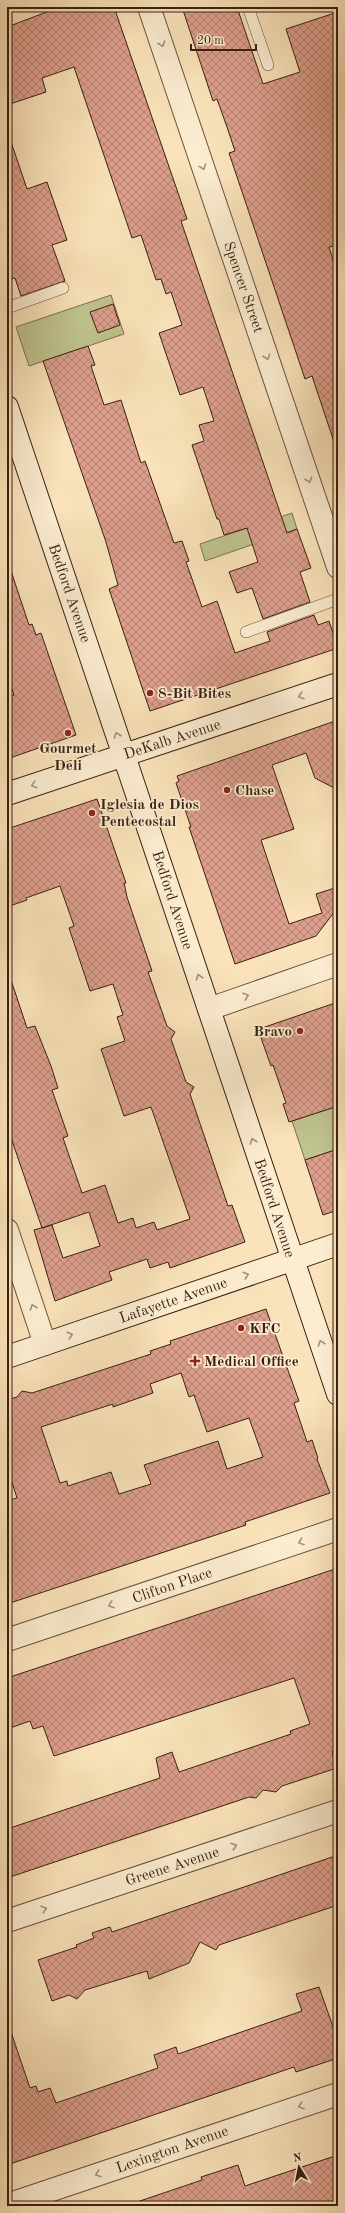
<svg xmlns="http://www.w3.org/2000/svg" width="345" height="2213" viewBox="0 0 345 2213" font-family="'Old Standard TT',serif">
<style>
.garden{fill:#bfc38f;stroke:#7c7251}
.building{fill:url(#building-cross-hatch);stroke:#3a2013;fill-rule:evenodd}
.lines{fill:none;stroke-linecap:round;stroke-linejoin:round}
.service-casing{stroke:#6a513d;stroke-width:12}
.minor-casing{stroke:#6a513d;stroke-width:24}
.secondary-casing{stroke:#3a2013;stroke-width:24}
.service{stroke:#fcedd2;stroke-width:11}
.minor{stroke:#fcedd2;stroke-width:22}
.secondary{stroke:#fcedd2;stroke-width:22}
.oneway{stroke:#a5917c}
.poi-dot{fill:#8f2418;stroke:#fcedd2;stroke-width:1.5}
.labels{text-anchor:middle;stroke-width:3.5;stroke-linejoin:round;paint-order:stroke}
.street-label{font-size:15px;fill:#3a2013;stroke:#fcedd2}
.poi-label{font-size:15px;font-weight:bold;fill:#3a2013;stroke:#fcedd2;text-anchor:start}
</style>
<defs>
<pattern id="building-cross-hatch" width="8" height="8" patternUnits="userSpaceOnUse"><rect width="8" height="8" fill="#dd9f8d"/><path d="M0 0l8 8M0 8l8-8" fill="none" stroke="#b48172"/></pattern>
</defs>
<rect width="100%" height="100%" fill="#fae3ba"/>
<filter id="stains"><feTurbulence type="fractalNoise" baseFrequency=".005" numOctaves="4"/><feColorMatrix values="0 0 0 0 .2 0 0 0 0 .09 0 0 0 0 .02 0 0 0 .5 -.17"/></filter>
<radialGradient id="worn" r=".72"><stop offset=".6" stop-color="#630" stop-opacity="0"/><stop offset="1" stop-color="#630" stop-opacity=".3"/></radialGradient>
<path class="garden" d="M111,295L124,334L29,366L16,327Z
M292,513L297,529L205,561L200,544Z
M338,1106V1149L305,1160L292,1121Z"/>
<path class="building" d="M60,7H114L187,219L181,221L287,533L297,529L311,568L300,572L310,602L263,619L252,588L237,593L229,572L258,562L247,528L224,535L219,519H217L192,445L204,441L199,425L214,421L203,387L180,395L159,333L182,325L171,292L166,294L161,279L156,280L141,235L132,238L74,67L42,78L46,92L7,105V27Z
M182,7H237L263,84L300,72L286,29L338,12V245L329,247L338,275V444L335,445L312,376L305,379L229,153L235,151L227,127L217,99L213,101Z
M10,139L27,189L47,182L67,240L52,245L65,281L21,296L15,278L7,280V140Z
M113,304L120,325L98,333L90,312Z
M88,346L95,365L91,366L104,405L121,400L141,463L145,461L174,543L182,541L189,561L186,562L202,607L217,601L235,653L270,641L267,632L314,615L318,625L329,621L338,648L150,711L109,589L118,585L106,542L43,361Z
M10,568L29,625L32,624L36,635L41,633L76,735L7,759V698L14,695L7,673V569Z
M338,720V790L315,778L306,753L272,765L294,829L261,840L289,924L322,913L316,894L338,887V907L316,936L235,964L189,827H191L176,783L179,781L177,776Z
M97,799L126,883H124L127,897L152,971L148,972L167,1026L175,1032L171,1039L186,1082L194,1087L190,1094L228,1206L232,1205L245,1242L170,1268L168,1262L150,1268L147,1259L109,1272L112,1280L55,1301L34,1230L52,1225L63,1258L100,1246L89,1212L42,1228L7,1126V978L10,977L27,1028L35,1026L51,1066L58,1088L52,1090L68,1136L63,1138L82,1193L105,1185L118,1223L133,1218L136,1228L154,1222L157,1230L190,1219L151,1107L124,1116L101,1049L125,1041L117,1017L123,1015L113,984L90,991L69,928L74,926L60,886L26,898L27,900L7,907V829Z
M338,1002V1106L289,1122L283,1104L286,1103L273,1065L271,1066L260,1035L262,1028Z
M338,1149V1210L323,1215L305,1160Z
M266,1309L299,1401L294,1403L307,1442L312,1440L318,1458L317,1459L330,1493L245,1522L246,1525L7,1604V1501L17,1498L7,1467V1400L17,1397L22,1391L32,1393L151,1354L150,1351L171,1344L170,1341ZM181,1373L189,1397L194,1395L207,1432L249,1418L263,1457L227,1469L218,1441L144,1465L151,1484L119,1494L111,1472L68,1486L67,1481L60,1483L41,1427L113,1404V1407L153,1393L150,1384Z
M338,1568V1750L332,1751L337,1768L282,1786L276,1792L263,1790L256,1798L249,1797L7,1878V1829L160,1778L156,1758L172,1752L179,1772L291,1734L290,1731L310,1724L294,1678L54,1756L43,1726L33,1729L30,1721L7,1729V1678Z
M338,1855V1905L219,1945L216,1950L200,1942L189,1963L149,1979L147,1971L85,1990L77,1999L69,1995L52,2001L38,1960L77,1947L76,1945L94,1938L92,1933L110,1927L112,1932Z
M319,1987L338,2041V2058L296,2072L294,2067L7,2165V2029H10L30,2088L36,2086L38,2092L50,2088L56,2103L158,2068L154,2055L176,2047L178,2054L302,2011L296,1994Z
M338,2155V2199L317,2206H135L134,2203L202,2180L201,2177L238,2165L245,2186Z"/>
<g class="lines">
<defs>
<path id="service" d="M248,7L268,65
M7,308L63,288
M246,632L338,599"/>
<path id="minor" d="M149,7L338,567
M209,1009L338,964
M7,1230L45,1344
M7,1640L338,1529
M7,1921L338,1811
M7,2205L338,2094"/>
<path id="secondary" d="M7,407L338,1394
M7,794L338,684
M7,1357L338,1244"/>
</defs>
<use href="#service" class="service-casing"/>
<use href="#minor" class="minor-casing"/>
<use href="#secondary" class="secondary-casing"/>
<use href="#service" class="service"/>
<use href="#minor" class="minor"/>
<use href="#secondary" class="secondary"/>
</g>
<defs><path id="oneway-chevron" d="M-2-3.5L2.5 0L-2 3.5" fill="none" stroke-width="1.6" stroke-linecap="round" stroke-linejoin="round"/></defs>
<g class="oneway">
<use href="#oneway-chevron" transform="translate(162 44) rotate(71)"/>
<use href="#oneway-chevron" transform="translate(203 167) rotate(71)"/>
<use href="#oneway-chevron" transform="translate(267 357) rotate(71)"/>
<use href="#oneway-chevron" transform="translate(309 480) rotate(71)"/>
<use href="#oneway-chevron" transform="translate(301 696) rotate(162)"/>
<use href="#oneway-chevron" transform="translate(117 735) rotate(-109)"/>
<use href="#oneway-chevron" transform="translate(34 785) rotate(161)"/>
<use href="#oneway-chevron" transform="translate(199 977) rotate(-108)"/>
<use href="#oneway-chevron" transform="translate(246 996) rotate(-19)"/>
<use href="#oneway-chevron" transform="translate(253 1141) rotate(-108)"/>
<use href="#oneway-chevron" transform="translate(246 1275) rotate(-19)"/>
<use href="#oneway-chevron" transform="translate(33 1307) rotate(-109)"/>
<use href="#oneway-chevron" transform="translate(70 1335) rotate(-19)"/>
<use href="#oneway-chevron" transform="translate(321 1343) rotate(-109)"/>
<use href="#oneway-chevron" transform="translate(301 1542) rotate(161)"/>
<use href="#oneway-chevron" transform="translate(111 1605) rotate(161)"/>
<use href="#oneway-chevron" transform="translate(234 1846) rotate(-18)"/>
<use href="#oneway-chevron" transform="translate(44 1909) rotate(-18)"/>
<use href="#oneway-chevron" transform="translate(301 2106) rotate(161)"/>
<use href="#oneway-chevron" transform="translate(98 2174) rotate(161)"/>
</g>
<g class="poi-dot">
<circle cx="150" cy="693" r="4"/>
<circle cx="68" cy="733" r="4"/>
<circle cx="227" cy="790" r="4"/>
<circle cx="92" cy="813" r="4"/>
<circle cx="300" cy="1031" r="4"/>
<circle cx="241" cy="1328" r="4"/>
<path d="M193 1355h4v4h4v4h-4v4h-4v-4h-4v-4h4z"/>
</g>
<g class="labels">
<g class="street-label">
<text transform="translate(244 287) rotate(71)" y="5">Spencer Street</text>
<text transform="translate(70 593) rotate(71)" y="5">Bedford Avenue</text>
<text transform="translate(172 739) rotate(-18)" y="5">DeKalb Avenue</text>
<text transform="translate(173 900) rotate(72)" y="5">Bedford Avenue</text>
<text transform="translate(275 1208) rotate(72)" y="5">Bedford Avenue</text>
<text transform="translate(173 1300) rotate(-19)" y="5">Lafayette Avenue</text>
<text transform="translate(172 1585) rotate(-19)" y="5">Clifton Place</text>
<text transform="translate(172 1866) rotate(-18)" y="5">Greene Avenue</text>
<text transform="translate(172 2149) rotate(-19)" y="5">Lexington Avenue</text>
</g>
<g class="poi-label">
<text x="158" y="698">8-Bit Bites</text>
<text x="68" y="753" text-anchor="middle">Gourmet<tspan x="68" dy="17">Deli</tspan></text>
<text x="235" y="795">Chase</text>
<text x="100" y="809">Iglesia de Dios<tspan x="100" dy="17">Pentecostal</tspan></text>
<text x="292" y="1036" text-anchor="end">Bravo</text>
<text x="249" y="1333">KFC</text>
<text x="204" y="1366">Medical Office</text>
</g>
</g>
<rect width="345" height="2213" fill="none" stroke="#fae3ba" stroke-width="24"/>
<rect x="8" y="8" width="329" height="2197" fill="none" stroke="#3a2013" stroke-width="2"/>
<rect x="12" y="12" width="321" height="2189" fill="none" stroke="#3a2013"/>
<g transform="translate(299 2167) rotate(350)" stroke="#fcedd2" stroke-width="3" paint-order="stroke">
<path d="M0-3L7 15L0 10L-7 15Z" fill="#3a2013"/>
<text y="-6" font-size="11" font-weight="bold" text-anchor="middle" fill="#3a2013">N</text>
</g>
<path d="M191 44v6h65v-6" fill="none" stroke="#3a2013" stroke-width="2"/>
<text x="197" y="44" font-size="12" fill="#3a2013" stroke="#fcedd2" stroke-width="3" paint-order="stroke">20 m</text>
<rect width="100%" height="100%" filter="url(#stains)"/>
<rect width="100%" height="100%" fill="url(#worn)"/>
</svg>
